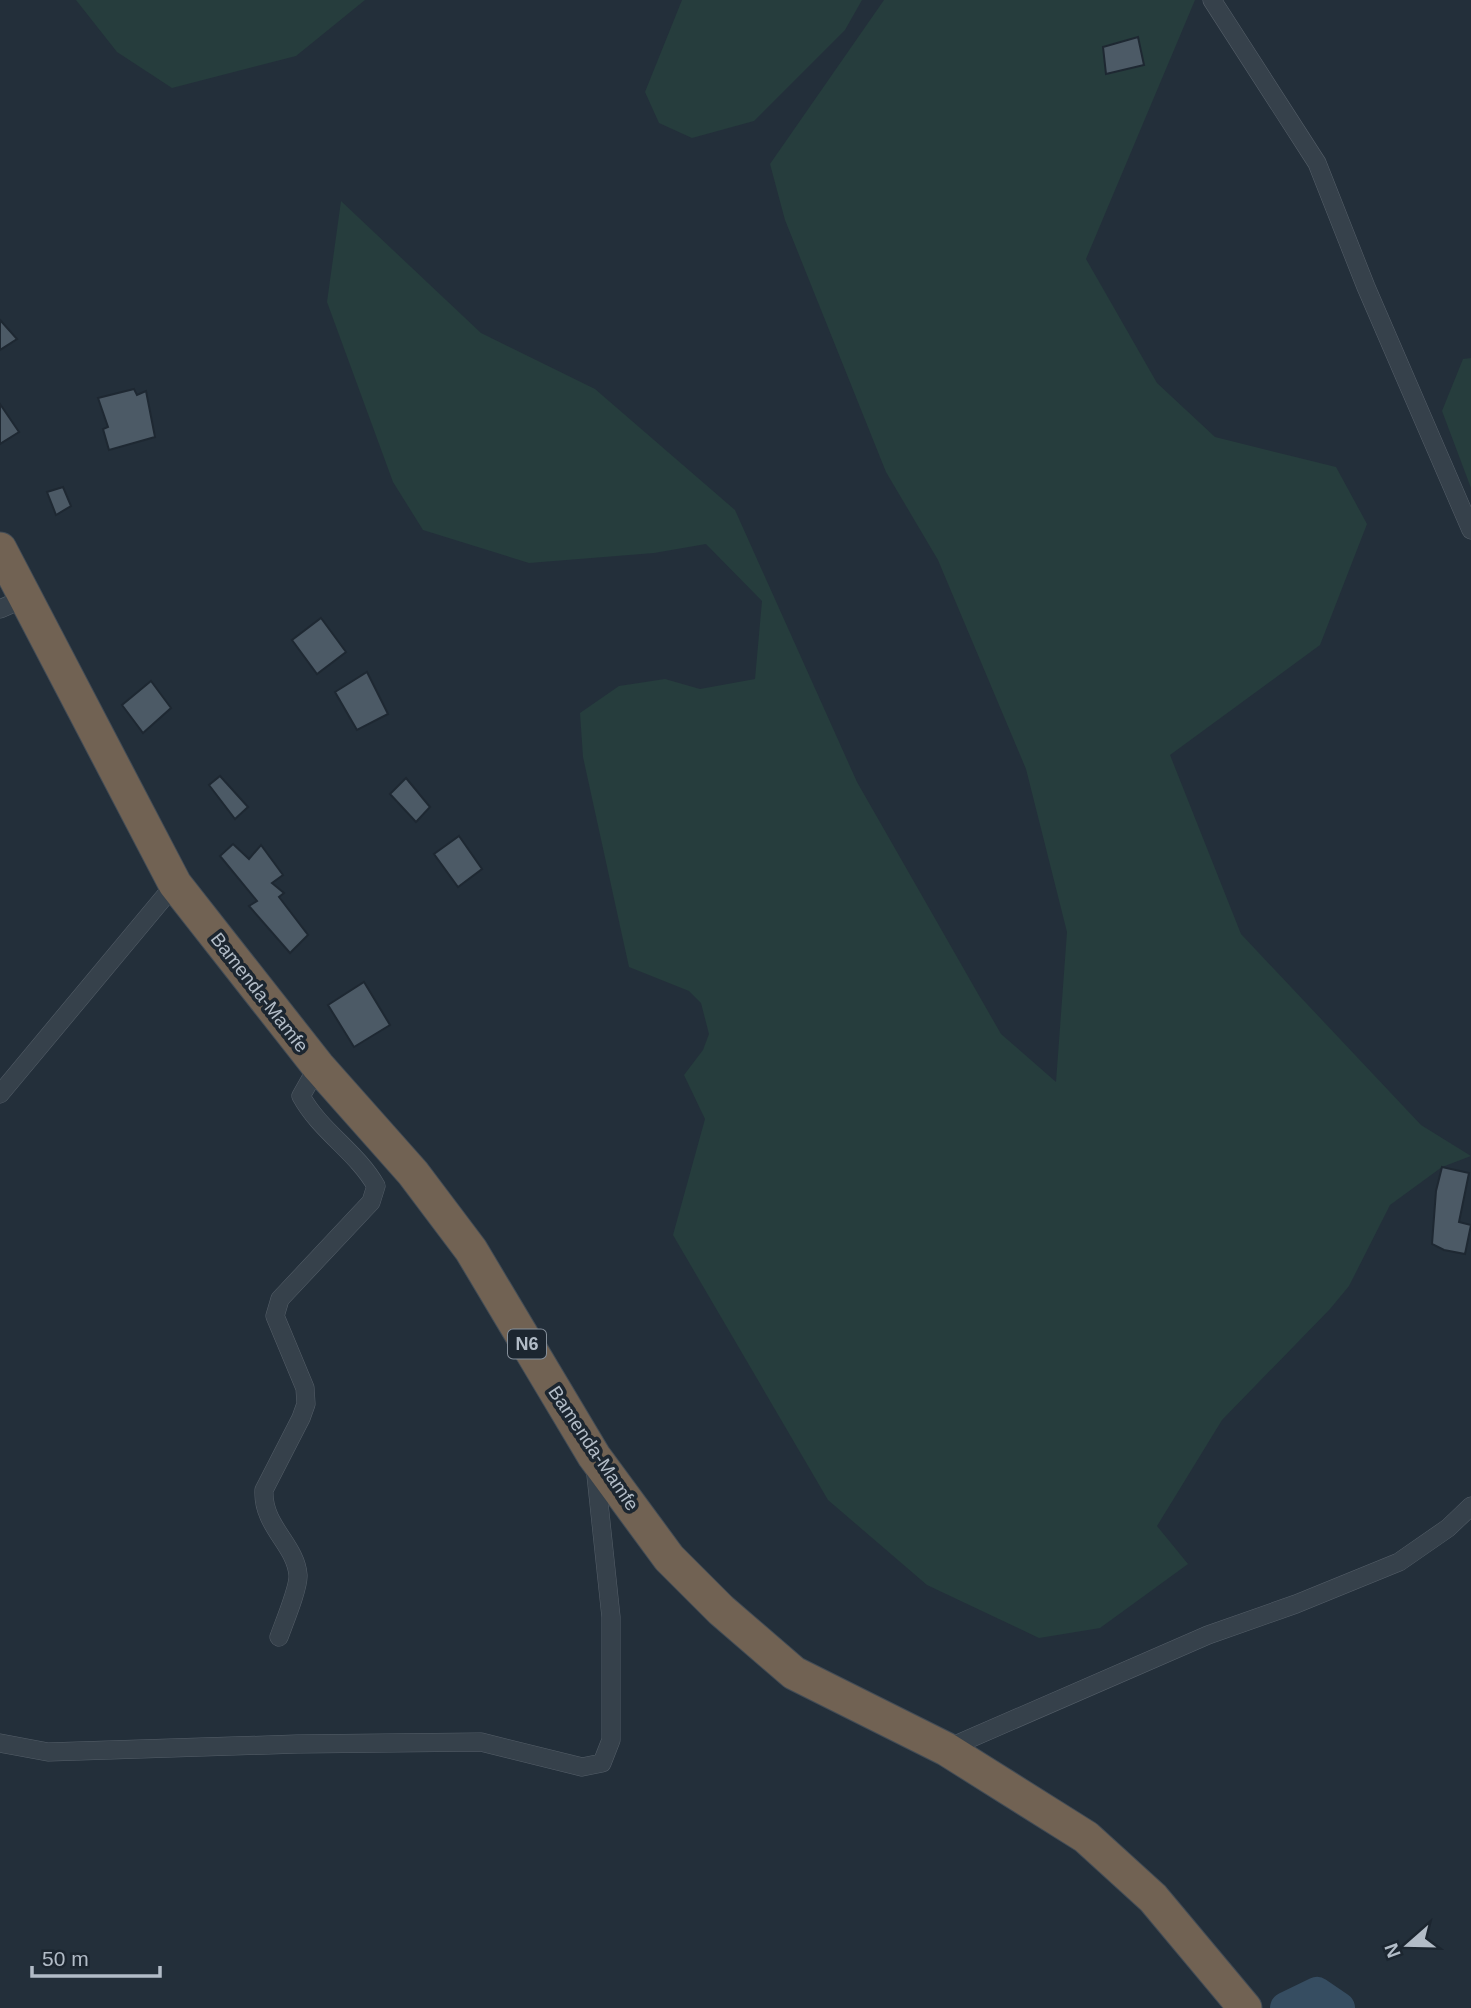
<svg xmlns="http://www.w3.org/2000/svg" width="1471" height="2008" viewBox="0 0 1471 2008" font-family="Helvetica,sans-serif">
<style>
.green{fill:#263d3d}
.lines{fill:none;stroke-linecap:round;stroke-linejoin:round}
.river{stroke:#364d61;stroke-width:32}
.building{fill:#4c5a66;stroke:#1e2832;stroke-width:2}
.street-casing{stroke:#555f69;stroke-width:19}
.highway-casing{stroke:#424c56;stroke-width:35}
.street{stroke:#36414b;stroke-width:18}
.highway{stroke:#716253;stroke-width:33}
.labels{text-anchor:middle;stroke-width:7;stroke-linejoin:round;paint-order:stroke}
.shield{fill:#1c2630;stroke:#858f9a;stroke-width:2}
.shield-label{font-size:18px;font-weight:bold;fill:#b2bcc7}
.street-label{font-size:19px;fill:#b2bcc7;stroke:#1c2630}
</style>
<rect width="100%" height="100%" fill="#232f3a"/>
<path class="green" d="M76,0H365L296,56L172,88L117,52Z
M682,0H862L845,30L754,121L692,138L659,123L645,92Z
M884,0H1195L1086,259L1157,383L1215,437L1336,467L1367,524L1320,645L1170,755L1241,934L1421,1125L1471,1156L1442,1167L1390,1205L1349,1286L1330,1309L1222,1420L1157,1526L1188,1564L1100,1628L1039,1638L927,1585L828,1500L673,1235L705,1119L684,1075L703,1050L709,1034L701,1003L689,991L629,967L583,757L580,713L619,686L665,679L700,689L755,679L762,601L706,544L654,553L529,563L423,530L393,482L327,302L341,201L481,333L595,389L735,510L857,782L1001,1034L1056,1082L1067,932L1026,769L938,560L886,472L785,220L770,164Z
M1471,358V488L1442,411L1463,359Z"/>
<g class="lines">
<path class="river" d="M1286,2008L1317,1993L1339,2008"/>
</g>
<path class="building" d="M1138,37L1144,65L1106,74L1103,47Z
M0,320L17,339L0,350Z
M134,389L137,395L146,391L155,437L109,450L103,429L108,427L98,398Z
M0,404L19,432L0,444Z
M63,487L71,506L56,515L47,492Z
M321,618L346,652L317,674L292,640Z
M367,672L388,714L357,730L335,692Z
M151,681L171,708L143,733L122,705Z
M220,776L248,807L235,819L209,785Z
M406,778L430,807L416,822L390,794Z
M459,836L482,869L458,887L434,854Z
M233,844L249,859L261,845L283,875L272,883L284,893L279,897L308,935L290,953L249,906L257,901L220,856Z
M364,982L390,1025L354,1047L328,1005Z
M1442,1167L1469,1173L1459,1222L1471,1225L1465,1254L1444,1250L1432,1244L1436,1191Z"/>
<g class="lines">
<defs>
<path id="street" d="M1212,0L1317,163L1366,287L1471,530
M0,609L25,598
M0,1094L175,884
M279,1637C284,1623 299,1587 298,1575C296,1545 262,1526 264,1490L301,1418L306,1404L305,1388L275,1316L280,1299L371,1202L376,1186C357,1152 320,1131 301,1096L318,1066
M0,1743L48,1752L297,1744L481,1742L582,1767L602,1763L611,1740V1617L595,1466
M946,1749L1208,1635L1296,1604L1399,1562L1448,1528L1471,1506"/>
<path id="highway" d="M0,549L175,884L318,1066L413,1173L471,1250L594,1456L669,1558L721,1610L794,1673L946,1749L1086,1837L1153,1898L1245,2008"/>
</defs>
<use href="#street" class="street-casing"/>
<use href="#highway" class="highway-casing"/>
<use href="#street" class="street"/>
<use href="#highway" class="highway"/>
</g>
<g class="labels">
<rect class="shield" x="508" y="1329.5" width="38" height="29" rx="5"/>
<g class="shield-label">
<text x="527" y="1350">N6</text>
</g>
<g class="street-label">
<text transform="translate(260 992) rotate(52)" y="7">Bamenda-Mamfe</text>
<text transform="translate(594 1448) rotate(56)" y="7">Bamenda-Mamfe</text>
</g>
</g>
<g transform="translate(1408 1945) rotate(250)" stroke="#1c2630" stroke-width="5" paint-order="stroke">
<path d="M0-5L12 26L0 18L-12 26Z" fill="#b2bcc7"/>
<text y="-10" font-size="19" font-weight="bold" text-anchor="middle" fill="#b2bcc7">N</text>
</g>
<path d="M32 1966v10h128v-10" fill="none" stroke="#b2bcc7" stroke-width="3.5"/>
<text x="42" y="1966" font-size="21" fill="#b2bcc7" stroke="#1c2630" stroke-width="5" paint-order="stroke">50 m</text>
</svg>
